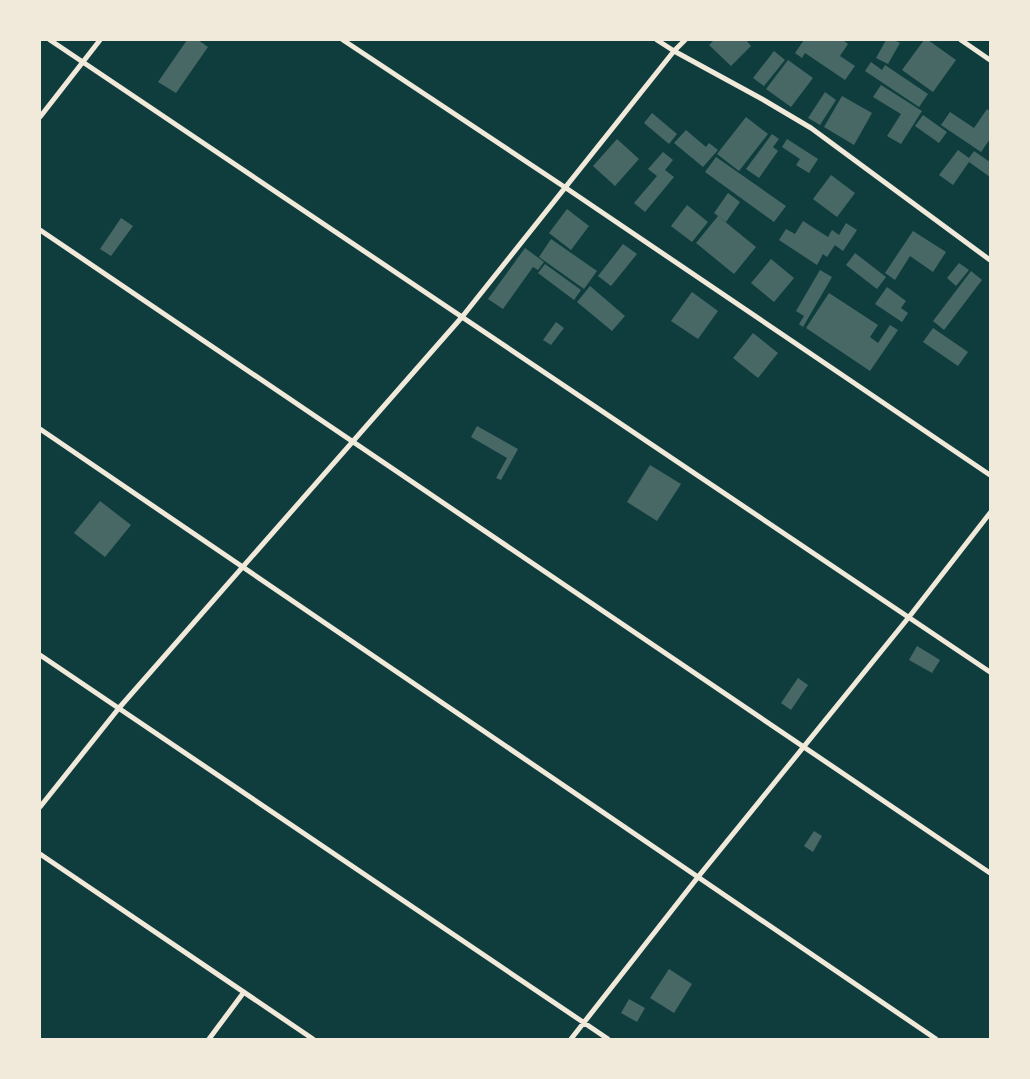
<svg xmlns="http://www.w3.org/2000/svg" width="1030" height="1079" viewBox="0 0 1030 1079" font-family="Cabin,sans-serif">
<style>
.building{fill:#486865}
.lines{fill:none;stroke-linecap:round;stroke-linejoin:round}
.minor{stroke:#f1e9da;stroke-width:5}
</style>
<rect width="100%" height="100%" fill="#0f3d3e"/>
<path class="building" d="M187,40H198L208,47L176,93L158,82Z
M714,40H746L751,46L731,66L709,45Z
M804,40H843L848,44L840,56L855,66L845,80L805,53L802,58L795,53Z
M886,40H894L900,43L888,64L876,58Z
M924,40H928L956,60L933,92L902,70Z
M774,51L785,60L764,86L753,78Z
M788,60L813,78L791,107L766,89Z
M871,62L882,70L885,65L928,94L919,107L865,71Z
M881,85L922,111L901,144L887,136L901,114L873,97Z
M825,92L836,100L820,125L808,118Z
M842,96L872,113L854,145L824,127Z
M987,109L990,111V139L981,152L941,125L950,112L974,128Z
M652,113L677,134L669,144L644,123Z
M923,115L947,132L939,143L915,126Z
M746,117L768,134L739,171L717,154Z
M686,130L706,147L709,143L718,150L703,167L674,143Z
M772,134L779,139L773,147L778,151L759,178L746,169Z
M617,139L639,159L615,186L593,166Z
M787,139L818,159L809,173L796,165L800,159L782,147Z
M958,150L969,158L974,151L990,162V177L969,162L953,185L939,175Z
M663,152L673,160L665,170L674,177L645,212L634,203L657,176L648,169Z
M716,157L786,206L774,222L705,172Z
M831,175L855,193L837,217L813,199Z
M728,193L740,202L726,222L714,213Z
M687,205L708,222L692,242L671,226Z
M567,209L589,226L571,250L549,233Z
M718,216L756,247L734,274L696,243Z
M121,218L133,226L111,256L100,249Z
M803,221L828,237L832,230L839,235L846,223L857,230L843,251L835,245L827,257L823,254L817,265L779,240L786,229L795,234Z
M913,231L946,252L933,272L910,256L895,280L885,273Z
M551,239L597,271L584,289L539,257Z
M623,244L637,254L611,286L598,276Z
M525,248L544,262L538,270L533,267L503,309L488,299Z
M855,253L886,277L877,289L846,265Z
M771,259L794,278L774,302L751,283Z
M959,263L969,270L956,286L947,278Z
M545,264L581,290L574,300L538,273Z
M820,270L832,277L803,327L799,324L804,316L796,311Z
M971,271L982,280L944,330L933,321Z
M590,286L625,316L612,331L577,302Z
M887,287L906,301L901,308L908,313L902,322L875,304Z
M692,292L718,311L698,339L671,321Z
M829,293L878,325L870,337L878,343L890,325L898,330L870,371L806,328Z
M556,322L564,328L551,345L543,340Z
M933,328L968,352L958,366L923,342Z
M753,333L778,353L758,378L733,358Z
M477,426L518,449L501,480L496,478L507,458L471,437Z
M650,465L681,484L657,521L627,502Z
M100,501L131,525L105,557L74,533Z
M917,646L940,660L932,673L909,660Z
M798,678L808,685L791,710L781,703Z
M814,831L822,836L813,852L804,846Z
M669,969L692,984L674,1013L650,998Z
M629,999L645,1008L637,1022L621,1013Z"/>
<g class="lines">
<path class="minor" d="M50,40L990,672
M343,40L566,188L990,475
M657,40L674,51L762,99L811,128L990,260
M961,40L990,60
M40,117L100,40
M40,230L990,873
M40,429L936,1039
M40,655L608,1039
M40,807L119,708L462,317L674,51L685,40
M40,854L313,1039
M209,1039L244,992
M571,1039L698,877L909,617L990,513"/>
</g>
<rect width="1030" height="1079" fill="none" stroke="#f1e9da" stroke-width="82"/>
</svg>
